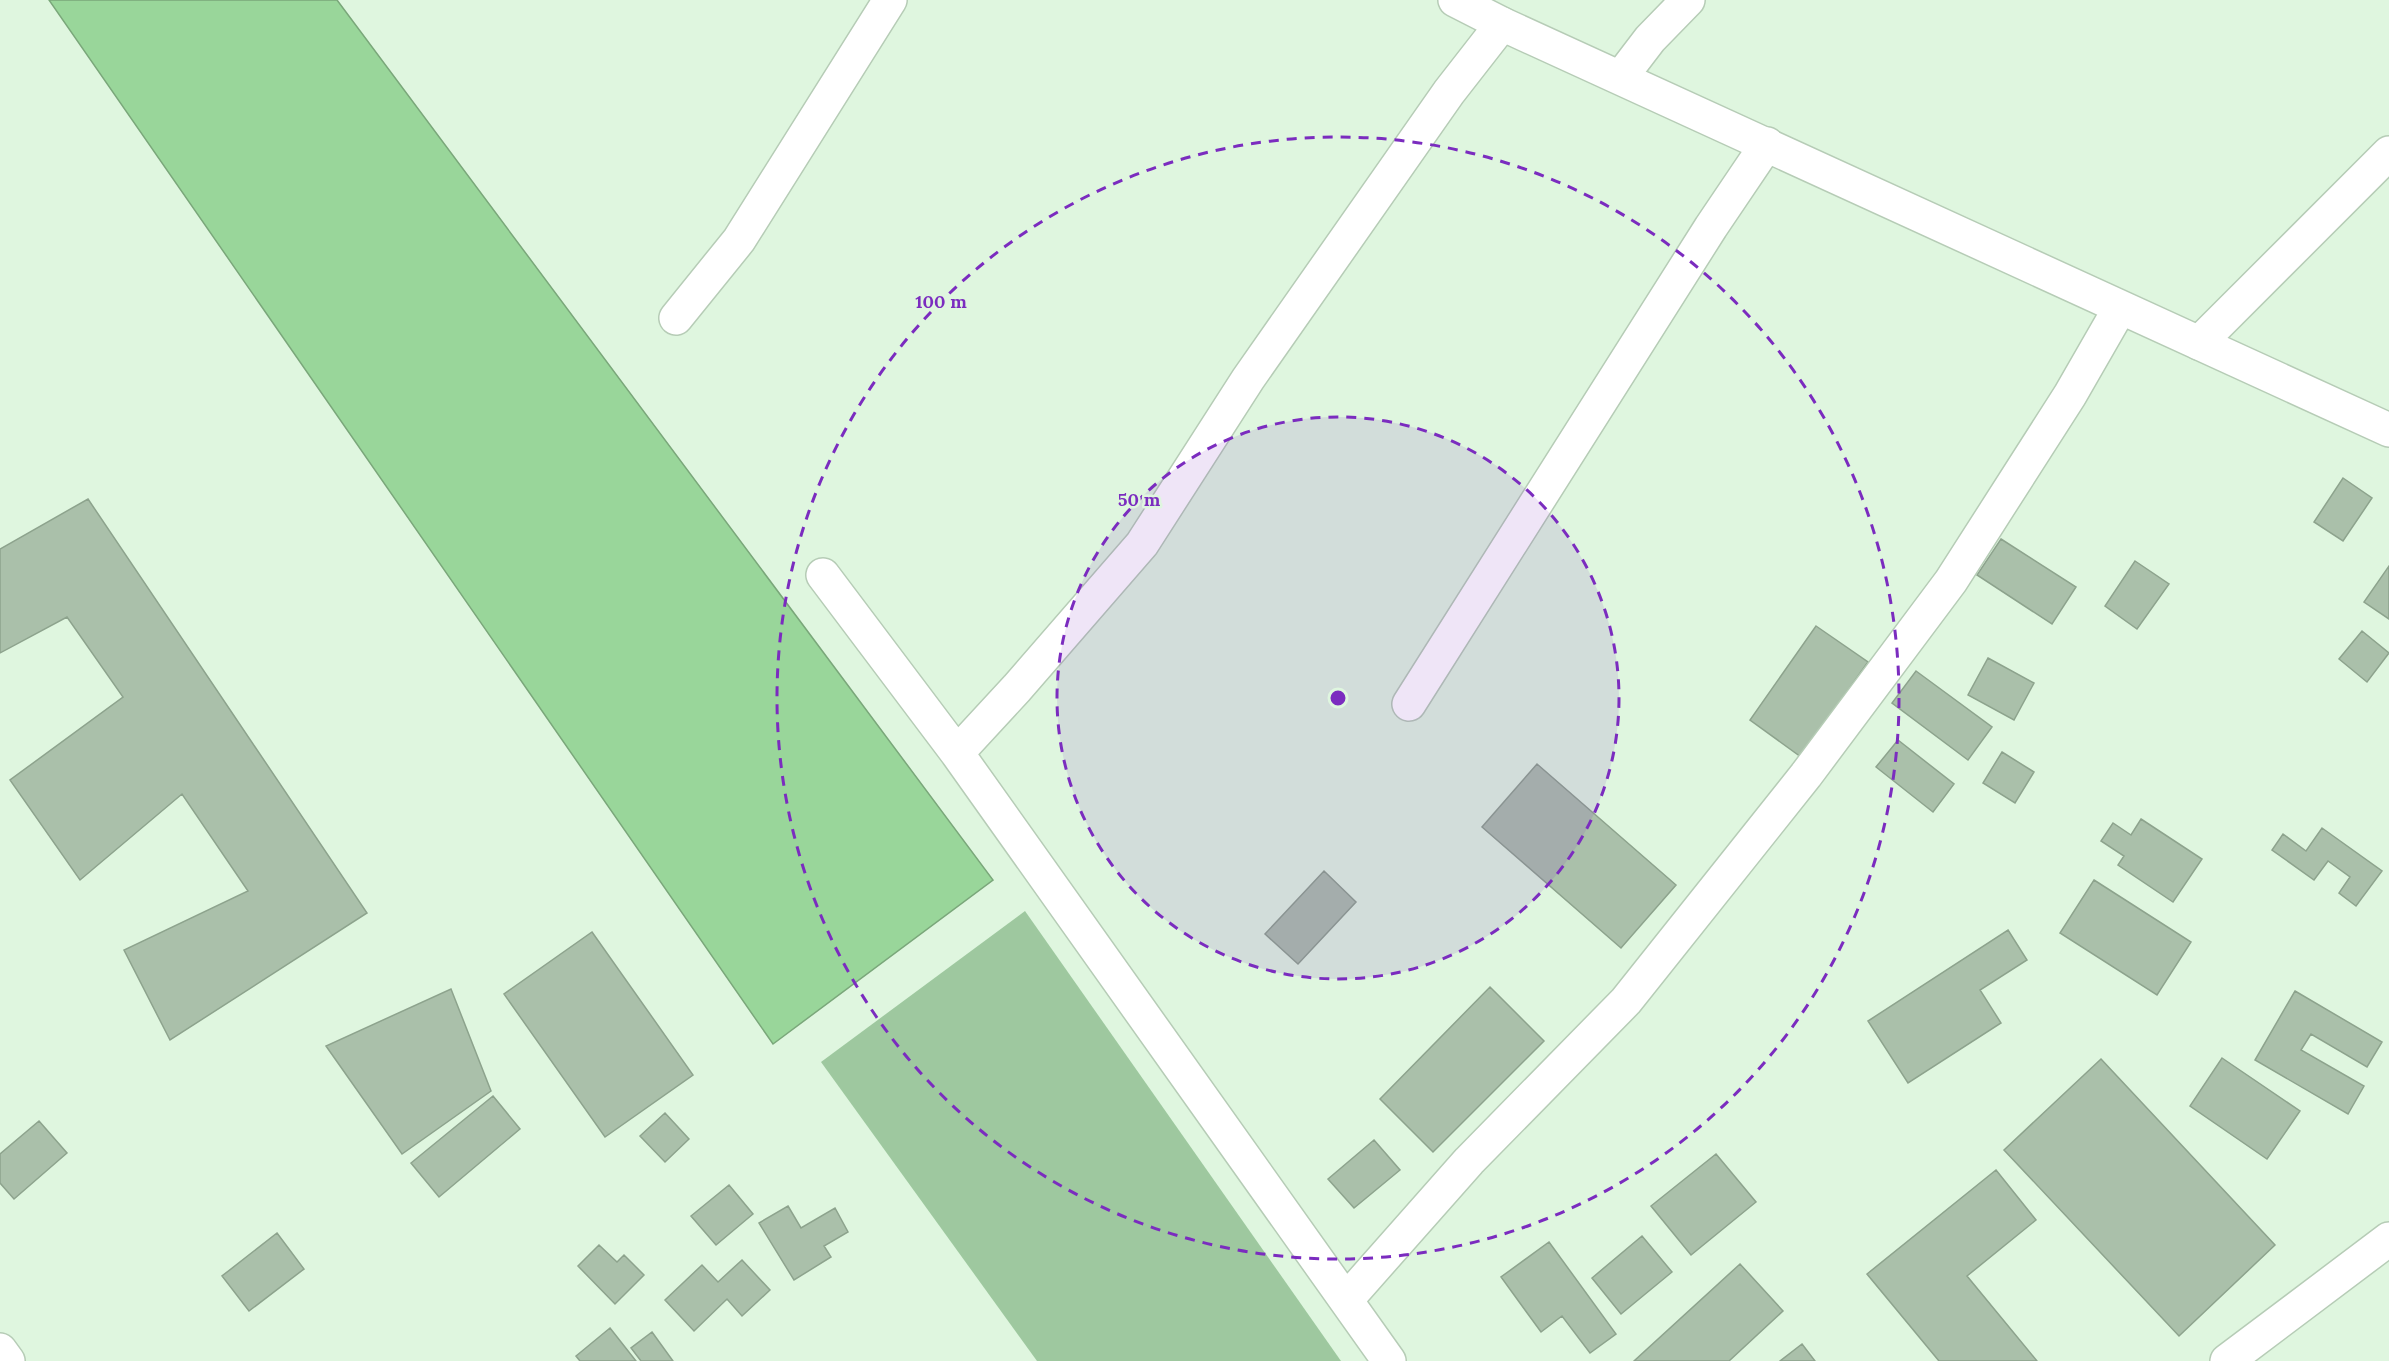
<svg xmlns="http://www.w3.org/2000/svg" width="2389" height="1361" viewBox="0 0 2389 1361" font-family="Lora,serif">
<style>
.green{fill:#9ec89f}
.water{fill:#99d69a;stroke:#7aa77a;stroke-width:1.5}
.building{fill:#aac0aa;stroke:#8da38d;stroke-width:1.5}
.lines{fill:none;stroke-linecap:round;stroke-linejoin:round}
.street-casing{stroke:#b6ccb6;stroke-width:36}
.secondary-casing{stroke:#b6ccb6;stroke-width:36}
.street{stroke:#fff;stroke-width:33}
.secondary{stroke:#fff;stroke-width:33}
.ring{fill:none;stroke:#7b2cbf;stroke-width:3;stroke-dasharray:10 8}
.centre{fill:#7b2cbf;stroke:#dff6df;stroke-width:3}
.ring-label{font-size:18px;text-anchor:middle;font-weight:bold;fill:#7b2cbf;stroke:#dff6df;stroke-width:5;stroke-linejoin:round;paint-order:stroke}
</style>
<rect width="100%" height="100%" fill="#dff6df"/>
<path class="green" d="M1025,911L1341,1361H1037L821,1062Z"/>
<path class="water" d="M49,0H337L993,880L773,1044Z"/>
<path class="building" d="M2343,478L2372,498L2343,541L2314,522Z
M88,499L367,913L170,1040L124,950L248,891L182,794L80,880L10,780L123,697L67,617L0,653V549Z
M2001,539L2076,587L2052,624L1977,575Z
M2135,561L2169,584L2137,629L2105,606Z
M2389,566V619L2364,602Z
M1816,626L1868,662L1801,757L1750,720Z
M2362,631L2389,653L2367,682L2339,659Z
M1988,658L2034,683L2014,720L1968,695Z
M1916,671L1992,727L1968,760L1892,703Z
M1898,740L1954,784L1933,812L1876,767Z
M2002,752L2034,772L2015,803L1983,783Z
M1537,764L1676,885L1621,948L1482,827Z
M2141,819L2202,859L2173,902L2118,865L2124,856L2101,841L2113,823L2131,835Z
M2322,828L2382,871L2356,906L2339,893L2350,877L2328,861L2314,880L2272,850L2283,834L2306,851Z
M1324,871L1356,902L1298,964L1265,934Z
M2094,880L2191,942L2157,995L2060,933Z
M2008,930L2027,960L1980,990L2001,1023L1908,1083L1868,1021Z
M592,932L693,1075L605,1137L504,994Z
M1490,987L1544,1041L1433,1152L1380,1099Z
M451,989L491,1091L402,1154L326,1046Z
M2295,991L2382,1042L2367,1067L2311,1034L2301,1050L2364,1086L2348,1114L2255,1060Z
M2222,1058L2300,1111L2267,1159L2190,1106Z
M2101,1059L2275,1245L2179,1336L2004,1150Z
M493,1096L520,1129L439,1197L411,1163Z
M665,1113L689,1139L665,1162L640,1136Z
M39,1121L67,1153L14,1199L0,1183V1154Z
M1374,1140L1400,1170L1354,1208L1328,1179Z
M1716,1154L1756,1202L1691,1255L1651,1206Z
M1996,1170L2036,1220L1967,1276L2037,1361H1939L1867,1274Z
M729,1185L753,1214L716,1245L691,1216Z
M788,1206L801,1228L835,1208L848,1232L824,1246L831,1257L794,1280L759,1223Z
M277,1233L304,1269L249,1311L222,1276Z
M1642,1236L1672,1272L1621,1314L1592,1278Z
M1549,1242L1616,1334L1590,1353L1562,1316L1541,1332L1501,1277Z
M599,1245L617,1262L624,1255L644,1275L615,1304L578,1266Z
M742,1260L770,1290L742,1316L727,1299L694,1331L665,1300L702,1265L718,1282Z
M1740,1264L1783,1311L1729,1361H1634Z
M610,1328L636,1361H580L576,1356Z
M652,1332L673,1361H641L631,1348Z
M1802,1344L1815,1361H1780Z"/>
<g class="lines">
<defs>
<path id="street" d="M1621,77L1650,39L1688,0
M676,318L739,240L890,0
M2199,343L2389,153
M823,575L957,753L1389,1361
M1409,704L1711,227L1767,144
M957,753L1017,688L1142,544L1248,379L1449,92L1502,24
M1347,1299L1469,1161L1626,1001L1806,775L1951,581L2070,395L2120,308"/>
<path id="secondary" d="M1455,0L1502,24L2389,430
M0,1350L8,1361
M2227,1361L2389,1239"/>
</defs>
<use href="#street" class="street-casing"/>
<use href="#secondary" class="secondary-casing"/>
<use href="#street" class="street"/>
<use href="#secondary" class="secondary"/>
</g>
<circle cx="1338" cy="698" r="281" fill="#7b2cbf" fill-opacity=".12"/>
<g class="ring">
<circle cx="1338" cy="698" r="281"/>
<circle cx="1338" cy="698" r="561"/>
</g>
<circle cx="1338" cy="698" r="9" class="centre"/>
<g class="ring-label">
<text x="941" y="308">100 m</text>
<text x="1139" y="506">50 m</text>
</g>
</svg>
